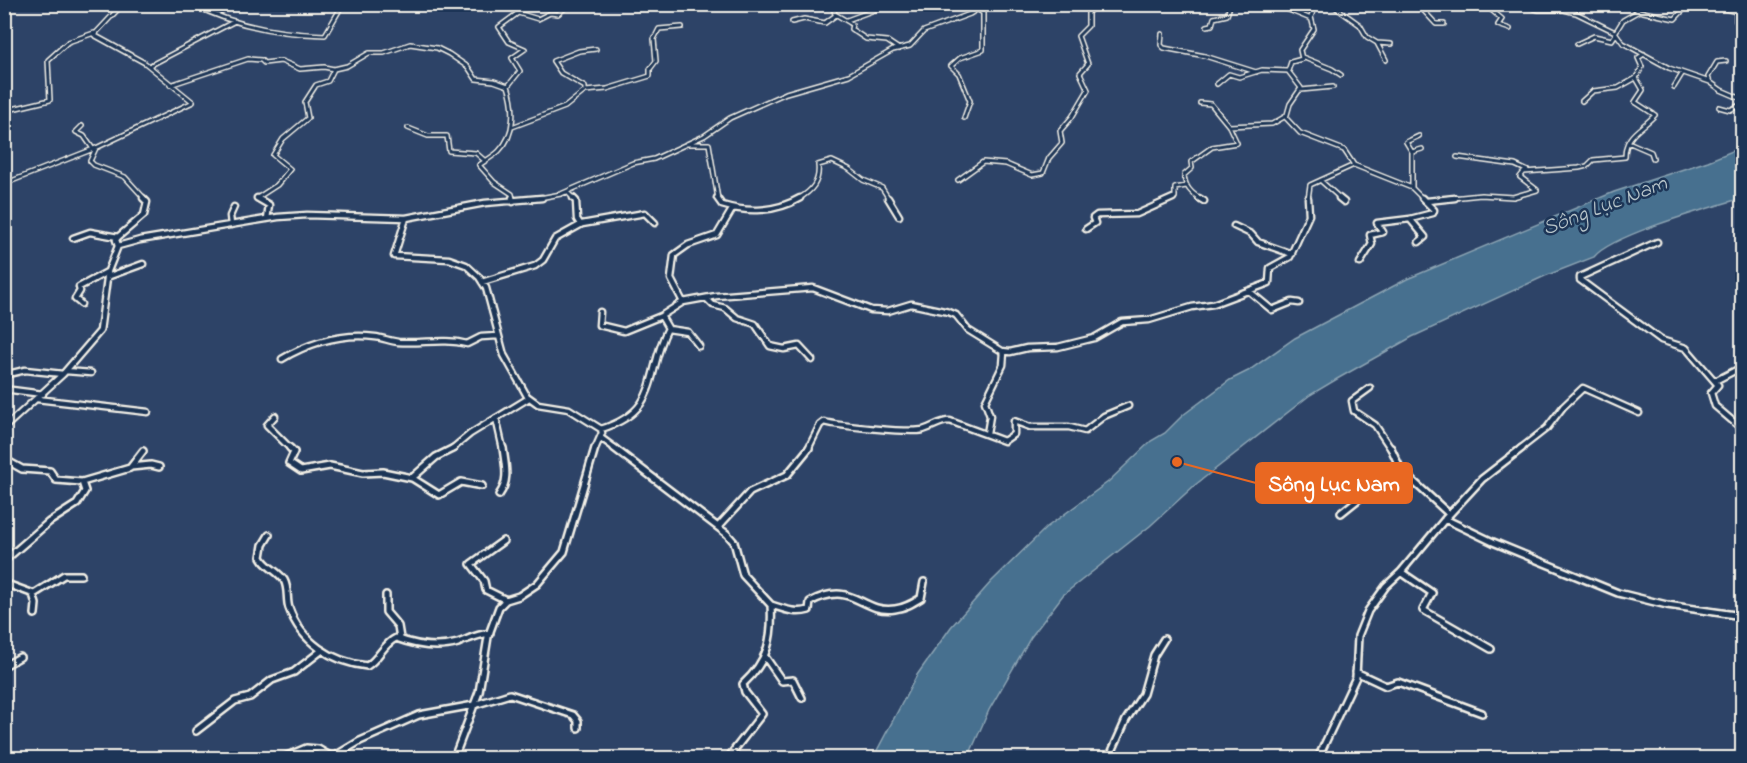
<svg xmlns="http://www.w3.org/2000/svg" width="1747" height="763" viewBox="0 0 1747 763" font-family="'Indie Flower',sans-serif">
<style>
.water{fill:#47708f;stroke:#8ca4b3;stroke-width:1.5}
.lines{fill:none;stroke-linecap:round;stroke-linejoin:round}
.minor-far2-casing{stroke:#f4f1e8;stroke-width:6}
.minor-far1-casing{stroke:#f4f1e8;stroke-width:9}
.minor-casing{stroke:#f4f1e8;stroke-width:10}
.minor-far2{stroke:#1d3557;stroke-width:3}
.minor-far1{stroke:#1d3557;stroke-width:4.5}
.minor{stroke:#1d3557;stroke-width:5}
.labels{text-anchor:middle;stroke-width:5;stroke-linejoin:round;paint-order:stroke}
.water-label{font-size:22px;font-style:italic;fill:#b7c4c9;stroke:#1d3557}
.leader{fill:none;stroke:#e96822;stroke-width:2}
.callout-dot{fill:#e96822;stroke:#1d3557;stroke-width:2}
.callout{fill:#e96822;stroke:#e96822;stroke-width:2}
.callout-label{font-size:22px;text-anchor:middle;font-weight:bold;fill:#fff}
</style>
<rect width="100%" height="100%" fill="#2d4367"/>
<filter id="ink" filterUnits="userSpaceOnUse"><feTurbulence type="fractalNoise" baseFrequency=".0167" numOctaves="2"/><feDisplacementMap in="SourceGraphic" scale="12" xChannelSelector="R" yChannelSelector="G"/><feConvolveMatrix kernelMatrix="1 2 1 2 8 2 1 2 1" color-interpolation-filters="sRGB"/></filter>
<g filter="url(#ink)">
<path class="water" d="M1742,147V198C1712,207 1611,235 1594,257L1545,276L1412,337L1337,379L1310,395L1195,485L1150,526L1063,595L1031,637L989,710L968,758H873L917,675L951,627L991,582L1047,527L1108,482L1151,441L1165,433L1183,415L1230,380L1248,371L1295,338L1407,279L1614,192L1708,161Z"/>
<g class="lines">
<defs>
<path id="minor-far2" d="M123,4L94,35L145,63L193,102L96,148L90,161L94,165L125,177L145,199
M192,4C234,26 278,34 325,35L343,4
M835,4L833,7L835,14L852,24L851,29L866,39L887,41L899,49
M1274,4L1311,19
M1316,4L1311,17L1314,29L1300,50L1302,59L1291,62L1288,71L1301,88L1290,104L1286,118L1300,133L1344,150L1354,165L1412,188L1423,199
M1319,4L1335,7L1360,25L1367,37L1377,43L1386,60
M1424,4L1423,10L1436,24H1444
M1469,4L1488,9L1493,4
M1518,4L1539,10H1564L1576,13L1615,32L1623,43L1669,68L1710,82L1721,90L1742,99
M1628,4L1639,11
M1709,4L1742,14
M762,6L765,4
M4,7L24,4
M1489,8L1502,19L1498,25L1510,29
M1736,12V21L1742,26
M847,20L877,9
M792,22L804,19L825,23L836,15
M1207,26L1212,25L1214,18L1227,15L1229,9L1226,4
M1615,33L1623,20L1639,11L1675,19L1689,4
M1162,34L1161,45L1164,48L1205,56L1256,72
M1377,43L1391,44
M1577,44L1594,36L1612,40L1616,34
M1302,57L1332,69L1341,75
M149,66L235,21
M1710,82L1708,77L1717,62L1726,61
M1217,84L1229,74L1239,77L1262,70L1288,71
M170,85L248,59L261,60L264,63L281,61L300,69L324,67L334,69L347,66L369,53H384L410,44L437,48L449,54L468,67L476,79L494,81L508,86
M1674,87L1682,74
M1301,90L1333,87
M585,91V87L561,73L553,61L579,51L596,49
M1582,101L1593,91L1618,88L1636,78
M1200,103L1211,104L1229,126L1237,143L1212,147L1191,162L1192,168L1184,175C1185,187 1191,193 1201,199
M1719,107L1730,110L1742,104
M4,111L50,100L48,60L68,42L94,33
M964,118L970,101L959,74L951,66L960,58L983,50V13L978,10
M82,126L76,132L84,136L93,149
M1229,126L1272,124L1286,116
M512,127L565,107L585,91L607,89L650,76V69L656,61L654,39L659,29L682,27
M408,128L428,136H447L449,151L476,153L484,160
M1628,142L1651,152L1653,158
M686,144H709L718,199
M1412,152L1406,142L1419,136
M1457,157L1515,165L1528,171
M958,180L983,162L1006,164L1032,175L1043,173L1049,158L1062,143L1060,131L1072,117L1088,90L1080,73L1088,64L1078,36L1088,26V13L1094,4
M1321,181L1341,199
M4,184L96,148
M1412,188V152L1422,149
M567,192L574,199
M259,199L257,198L277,185L290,169L273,155L283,139L308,118L305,102L316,85L328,81L334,69
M513,199L512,194L494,182L479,165C485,161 494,156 499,151C516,134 515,106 508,86L520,71L512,58L525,49L509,42L499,27L518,13L538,19L550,13L558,14L565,8L562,4
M534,199L561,194L633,163L654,159L704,136L730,118L786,93L849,75L893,50L910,46L924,31L970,14L986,4
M798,199C812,191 820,182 818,165L832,161L849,169L863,180L882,188L889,199
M1171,199L1175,197V188L1186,186
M1308,199L1310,185L1354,165
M1442,199L1481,195L1513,197L1537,190L1520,177L1524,172L1579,168L1587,166L1593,160L1625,157C1625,134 1641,130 1655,115L1635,102L1643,90L1636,78L1642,67L1638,58L1644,54"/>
<path id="minor-far1" d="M257,198L269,205L267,219
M512,198L513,202
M573,198L576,201L577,219L580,224
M717,198L722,205C748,213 776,212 800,198
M888,198L899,216
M1199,198L1204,201
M1339,198L1344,202
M1427,201L1455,198
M406,218L394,256L449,259L466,265L479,277L486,288L504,355L527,396L538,404L569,409L601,429L602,433L595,449
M1410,219L1425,237L1419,242
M231,225L230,216L234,207
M1234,226L1251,234L1258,242L1292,254
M1086,229L1095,223L1093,218L1097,215L1137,214L1173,198
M73,238L90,232L118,237
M1657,242L1580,277V280L1661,340L1686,348L1718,385L1711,393L1715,406L1742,429
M118,246L116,240L118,237L144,215L147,202L143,198
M1360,263L1372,244L1370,235L1383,232L1377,223L1410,219L1433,213L1434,210L1422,198
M107,277L143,264
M482,282L535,266L543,260L555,239L582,224L645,213L655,223
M1249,291L1272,310L1292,302L1299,303
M706,298L713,305L725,308L737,318L755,324L770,346L784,349L799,346L812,360
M683,302L671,279L674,255L688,245L717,235L733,208
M81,304L75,299L80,291L79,287L107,272
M600,312L599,325L624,331L661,316L683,302L716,296L813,288L871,310L888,311L911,304L949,312L956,315L968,330L1002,351L1010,352L1027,348L1058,347L1094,338L1122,322L1149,320L1192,307L1213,304L1269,283L1270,268L1290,257L1309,215L1308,198
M668,329L688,332L699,346
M282,359C311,342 341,333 375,337C383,338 390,341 398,342C421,344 444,338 467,344L481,337L498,336
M66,371L91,373
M4,375L25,370L63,374
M1715,381L1742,367
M1370,388L1352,401L1354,411L1375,425L1391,449
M4,389L43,394
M37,399L148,412
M275,416L267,425L291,449
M496,418L503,449
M4,428L63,374L100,331L108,271L118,246L140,240L278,217L307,215L406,218L485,203L542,198
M601,429C662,410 645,373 668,328L661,316
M987,434L990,416L985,402L1003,365L1004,352
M601,438L616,449
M452,449L470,434L529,398
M808,449L820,425L824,422C839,426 909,433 923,430C934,427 939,421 950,421L1004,441L1014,434V421L1030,427H1069L1085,431L1104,416L1128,406
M1520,449L1547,428L1563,407L1583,388L1639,413"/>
<path id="minor" d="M290,448L294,452L289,463L301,471L330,466L363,473L383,472L412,478L439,495L461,482L482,486
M614,448L727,534L734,542L743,575L771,605C773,638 768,661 743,684L745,692L762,714L728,758
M1391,448L1401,470L1449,514
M1522,448L1482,479L1445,519L1493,542L1618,593L1667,605L1742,616
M4,459L22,469L50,471L56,480L82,482L85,491L77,504L49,522L4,561
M131,467L151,465L159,467
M412,478L436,457L454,448
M82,482L130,468L143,451
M499,495C510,480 505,465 503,448
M1341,513L1396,469L1401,470
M718,527L750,492L787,475L809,448
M269,535L263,545L261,557C266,567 278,571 284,580C289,589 286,599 289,608C301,642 332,662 367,666C379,659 383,644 396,638C415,645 438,649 458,643C471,638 475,635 490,633
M503,541L471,564L484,581L486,590L506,600
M1401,572L1432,593L1423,610L1491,649
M4,583L34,594L64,575H81
M33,594L36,604L35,614
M386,595V612L398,626L400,638
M771,605C784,609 795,614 809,610L810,602C854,579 860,614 895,609C905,608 913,603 921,598L924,582
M766,658L782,681L793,680L802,698
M4,666L20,657
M1356,672L1386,686L1398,682L1482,713
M196,731L235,701L250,697L272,680L294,672L321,651
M282,758L306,748L318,749L330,756H335L360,741L419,715L474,705L510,694L573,715L578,721V728
M454,758L479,692L488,637L499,607L506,600L519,596L537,584L564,552L595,448
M1109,758L1126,720L1143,694L1154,655L1164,639
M1318,758L1356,677L1358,636L1368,611L1386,586L1401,572L1445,519"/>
</defs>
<use href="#minor-far2" class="minor-far2-casing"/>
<use href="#minor-far1" class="minor-far1-casing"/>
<use href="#minor" class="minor-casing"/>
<use href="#minor-far2" class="minor-far2"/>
<use href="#minor-far1" class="minor-far1"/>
<use href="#minor" class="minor"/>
</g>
</g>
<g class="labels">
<g class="water-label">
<text transform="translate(1604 204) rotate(-21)" y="8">Sông Lục Nam</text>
</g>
</g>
<path class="leader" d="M1177 462L1256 483"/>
<circle class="callout-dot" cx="1177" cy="462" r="6"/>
<rect class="callout" x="1256" y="463" width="156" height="40" rx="6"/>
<g class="callout-label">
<text x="1334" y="491">Sông Lục Nam</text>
</g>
<rect width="1747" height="763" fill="none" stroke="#1d3557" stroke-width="24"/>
<rect x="12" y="12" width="1723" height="739" fill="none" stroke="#f4f1e8" stroke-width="2" filter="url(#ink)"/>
</svg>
